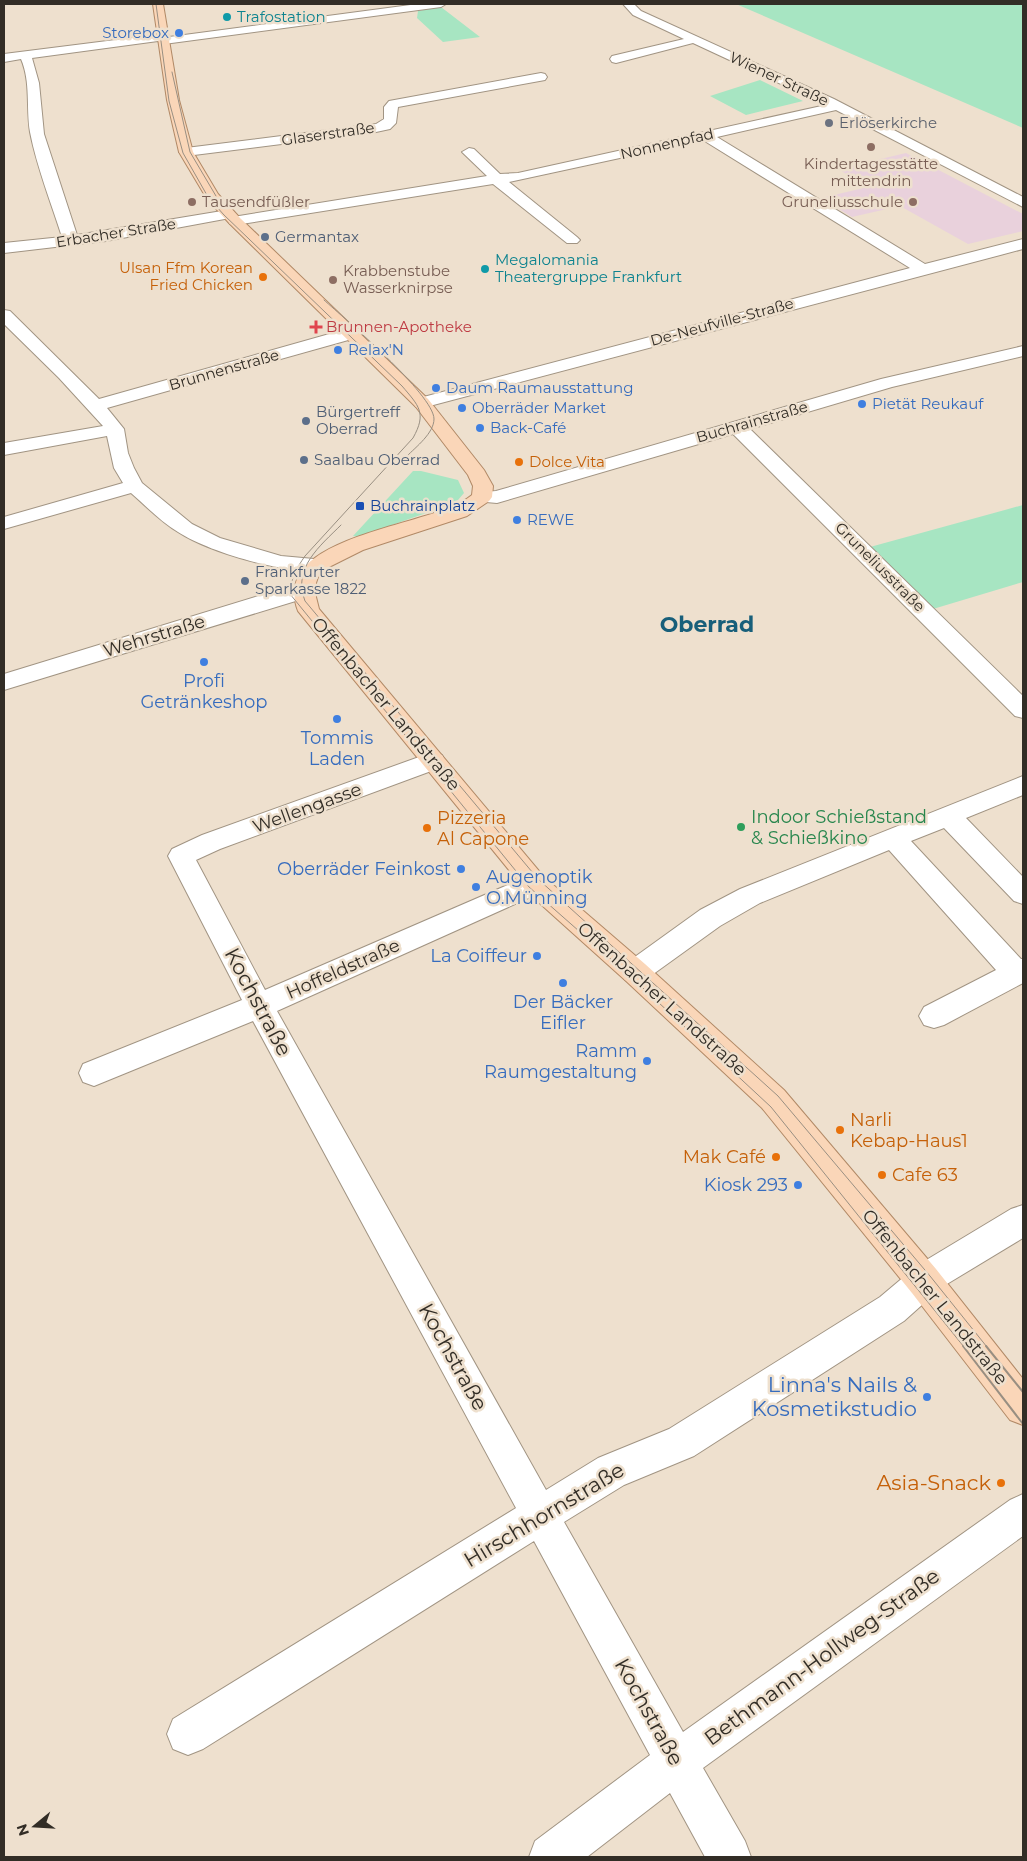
<svg xmlns="http://www.w3.org/2000/svg" width="1027" height="1861" viewBox="0 0 1027 1861" font-family="Montserrat,sans-serif">
<style>
.education{fill:#e9d1dc}
.green{fill:#a7e5c2}
.lines{fill:none;stroke-linecap:round;stroke-linejoin:round}
.minor-casing{stroke:#a19483;stroke-width:2}
.major-casing{stroke:#b18966;stroke-width:2}
.minor{fill:#fff;fill-rule:evenodd}
.major{fill:#fad6b8;fill-rule:evenodd}
.tram-far1{stroke:#998f82;stroke-width:1}
.tram{stroke:#998f82;stroke-width:2}
.culture-dot{fill:#0f9aa8;stroke:#eee0ce;stroke-width:2}
.shop-dot{fill:#3f7fe0;stroke:#eee0ce;stroke-width:2}
.worship-dot{fill:#6b7280;stroke:#eee0ce;stroke-width:2}
.education-dot{fill:#8d6e63;stroke:#eee0ce;stroke-width:2}
.service-dot{fill:#5c6f8a;stroke:#eee0ce;stroke-width:2}
.food-dot{fill:#e8710a;stroke:#eee0ce;stroke-width:2}
.health-dot{fill:#e0444e;stroke:#eee0ce;stroke-width:2}
.transit-dot{fill:#1a4fb4;stroke:#eee0ce;stroke-width:2}
.leisure-dot{fill:#2e9e5b;stroke:#eee0ce;stroke-width:2}
.labels{text-anchor:middle;stroke-width:5;stroke-linejoin:round;paint-order:stroke}
.far-culture-label{font-size:15px;fill:#0d838f;stroke:#eee0ce;text-anchor:start}
.far-shop-label{font-size:15px;fill:#366cbe;stroke:#eee0ce;text-anchor:start}
.far-street-label{font-size:15px;fill:#322d26;stroke:#eee0ce}
.far-worship-label{font-size:15px;fill:#5b616d;stroke:#eee0ce;text-anchor:start}
.far-education-label{font-size:15px;fill:#785e54;stroke:#eee0ce;text-anchor:start}
.far-service-label{font-size:15px;fill:#4e5e75;stroke:#eee0ce;text-anchor:start}
.far-food-label{font-size:15px;fill:#c56008;stroke:#eee0ce;text-anchor:end}
.far-health-label{font-size:15px;fill:#be3a42;stroke:#eee0ce;text-anchor:start}
.far-transit-label{font-size:15px;fill:#164399;stroke:#eee0ce;text-anchor:start}
.street-label{font-size:18px;fill:#322d26;stroke:#eee0ce}
.shop-label{font-size:18px;fill:#366cbe;stroke:#eee0ce;text-anchor:end}
.leisure-label{font-size:18px;fill:#27864d;stroke:#eee0ce;text-anchor:start}
.food-label{font-size:18px;fill:#c56008;stroke:#eee0ce;text-anchor:start}
.near-street-label{font-size:21px;fill:#322d26;stroke:#eee0ce}
.near-shop-label{font-size:21px;fill:#366cbe;stroke:#eee0ce;text-anchor:end}
.near-food-label{font-size:21px;fill:#c56008;stroke:#eee0ce;text-anchor:end}
.district-label{font-size:22px;font-weight:bold;fill:#185f7a;stroke:#eee0ce}
</style>
<rect width="100%" height="100%" fill="#eee0ce"/>
<path class="education" d="M906,153L1023,214V231L968,244L900,206L852,217L821,198L868,187L838,169Z"/>
<path class="green" d="M736,4H1023V128Z
M441,7L480,37L443,42L417,18L418,11Z
M760,80L803,101L746,115L710,96Z
M413,471H421L458,480L464,493L458,500L446,506L358,537L353,536Z
M1023,505V582L933,609L870,547Z"/>
<g class="lines">
<defs>
<path id="minor" d="M418,4H446L441,7L164,44L158,41L32,58L39,83L44,134L77,235L228,210L233,211L235,214L233,217L487,176L462,152L469,148L474,149L500,174L518,173L826,105L693,43L616,63L612,62L610,59L612,56L684,39L633,15L623,4H634L641,11L834,99L1023,197V207L836,110L717,137L925,264L1023,239V249L422,408L416,407L413,403L416,399L910,268L703,140L509,182L577,237L580,240L577,243H567L493,184L235,225L230,224L228,221L230,218L106,241L4,253V243L62,237C51,202 37,168 30,132C26,108 31,82 21,59L4,62V54L163,34L169,37Z
M541,73L545,74L547,77L545,80L398,107L396,123L390,129L376,132L186,156L179,152L186,148L376,124L384,119V107L389,101Z
M4,310L10,311L99,399L347,329H359L361,333L359,337L107,408L124,429L128,453L134,468L142,483L192,524L220,538L281,556L325,560L328,564L325,568C290,577 209,552 178,532C161,522 146,506 131,493L4,529V517L123,483L114,468L107,436L4,455V443L103,426L59,378L4,324Z
M1023,346V356L892,387L750,429L1023,696V718L1015,716L733,434L497,503L475,501L472,497L475,493L496,491L881,379Z
M304,584L312,586L315,591L312,596L4,690V674L265,594Z
M433,752L442,755L445,761L442,767L220,849L196,860L265,990L526,877L535,874L544,877L548,884L544,891L277,1011L546,1490L598,1458L669,1429L880,1297L918,1265L1011,1209L1023,1205V1238L942,1287L904,1321L694,1456L624,1485L564,1522L683,1732L1010,1500L1023,1494V1536L703,1768L745,1841L751,1857H705L670,1793L587,1857H529L535,1841L650,1755L534,1541L203,1749L188,1755L173,1749L167,1734L173,1719L516,1508L253,1021L94,1086L83,1082L79,1073L83,1064L242,1000L168,856L172,849L202,835Z
M1023,776V795L966,818L1023,877V904L1014,901L944,828L911,841L1021,959H1023V983L944,1025L934,1028L924,1025L919,1016L924,1007L996,970L889,850L760,903L720,926L645,980L635,983L625,980L621,972L625,964L700,910L740,889Z"/>
<path id="major" d="M153,4H163L179,100L193,152L218,194L240,218L428,399L484,470L493,486L492,497L489,501L467,516L363,550L327,568L318,577L316,583V597L319,609L544,877L645,964L784,1090L936,1269L1023,1379V1425L1010,1420L912,1293L762,1108L625,980L526,891L298,611C268,533 434,528 472,495L473,486L468,475L416,407L230,224L207,199L179,152L167,100Z"/>
</defs>
<use href="#minor" class="minor-casing"/>
<use href="#major" class="major-casing"/>
<use href="#minor" class="minor"/>
<use href="#major" class="major"/>
<path class="tram-far1" d="M156,4L169,101L183,153L208,197L224,215L402,386C419,406 427,413 413,438L305,556C296,569 291,578 290,594L529,887L630,976L771,1107L964,1347
M172,72L190,152L216,196
M324,300C344,318 434,395 434,419C434,433 416,447 407,456
M341,525C320,546 292,568 305,601L538,879L778,1096L930,1276L987,1347"/>
<path class="tram" d="M963,1346L1023,1424
M986,1346L1023,1392"/>
</g>
<g class="culture-dot">
<circle cx="227" cy="17" r="5"/>
<circle cx="485" cy="269" r="5"/>
</g>
<g class="shop-dot">
<circle cx="179" cy="33" r="5"/>
<circle cx="338" cy="350" r="5"/>
<circle cx="436" cy="388" r="5"/>
<circle cx="862" cy="404" r="5"/>
<circle cx="462" cy="408" r="5"/>
<circle cx="480" cy="428" r="5"/>
<circle cx="517" cy="520" r="5"/>
<circle cx="204" cy="662" r="5"/>
<circle cx="337" cy="719" r="5"/>
<circle cx="461" cy="869" r="5"/>
<circle cx="476" cy="887" r="5"/>
<circle cx="537" cy="956" r="5"/>
<circle cx="563" cy="983" r="5"/>
<circle cx="647" cy="1061" r="5"/>
<circle cx="798" cy="1185" r="5"/>
<circle cx="927" cy="1397" r="5"/>
</g>
<circle class="worship-dot" cx="829" cy="123" r="5"/>
<g class="education-dot">
<circle cx="871" cy="147" r="5"/>
<circle cx="192" cy="202" r="5"/>
<circle cx="913" cy="202" r="5"/>
<circle cx="333" cy="280" r="5"/>
</g>
<g class="service-dot">
<circle cx="265" cy="237" r="5"/>
<circle cx="306" cy="421" r="5"/>
<circle cx="304" cy="460" r="5"/>
<circle cx="245" cy="581" r="5"/>
</g>
<g class="food-dot">
<circle cx="263" cy="277" r="5"/>
<circle cx="519" cy="462" r="5"/>
<circle cx="427" cy="828" r="5"/>
<circle cx="840" cy="1130" r="5"/>
<circle cx="776" cy="1157" r="5"/>
<circle cx="882" cy="1175" r="5"/>
<circle cx="1001" cy="1483" r="5"/>
</g>
<path class="health-dot" d="M313.5 319.5h5v5h5v5h-5v5h-5v-5h-5v-5h5z"/>
<rect class="transit-dot" x="355" y="501" width="10" height="10" rx="2.5"/>
<circle class="leisure-dot" cx="741" cy="827" r="5"/>
<g class="labels">
<g class="far-culture-label">
<text x="237" y="22">Trafostation</text>
<text x="495" y="265">Megalomania<tspan x="495" dy="17">Theatergruppe Frankfurt</tspan></text>
</g>
<g class="far-shop-label">
<text x="169" y="38" text-anchor="end">Storebox</text>
<text x="348" y="355">Relax'N</text>
<text x="446" y="393">Daum Raumausstattung</text>
<text x="872" y="409">Pietät Reukauf</text>
<text x="472" y="413">Oberräder Market</text>
<text x="490" y="433">Back-Café</text>
<text x="527" y="525">REWE</text>
</g>
<g class="far-street-label">
<text transform="translate(779 79) rotate(25)" y="5">Wiener Straße</text>
<text transform="translate(328 134) rotate(-8)" y="5">Glaserstraße</text>
<text transform="translate(667 144) rotate(-13)" y="5">Nonnenpfad</text>
<text transform="translate(116 233) rotate(-9)" y="5">Erbacher Straße</text>
<text transform="translate(722 322) rotate(-15)" y="5">De-Neufville-Straße</text>
<text transform="translate(224 370) rotate(-16)" y="5">Brunnenstraße</text>
<text transform="translate(752 422) rotate(-16)" y="5">Buchrainstraße</text>
<text transform="translate(880 567) rotate(45)" y="5">Gruneliusstraße</text>
</g>
<g class="far-worship-label">
<text x="839" y="128">Erlöserkirche</text>
</g>
<g class="far-education-label">
<text x="871" y="169" text-anchor="middle">Kindertagesstätte<tspan x="871" dy="17">mittendrin</tspan></text>
<text x="202" y="207">Tausendfüßler</text>
<text x="903" y="207" text-anchor="end">Gruneliusschule</text>
<text x="343" y="276">Krabbenstube<tspan x="343" dy="17">Wasserknirpse</tspan></text>
</g>
<g class="far-service-label">
<text x="275" y="242">Germantax</text>
<text x="316" y="417">Bürgertreff<tspan x="316" dy="17">Oberrad</tspan></text>
<text x="314" y="465">Saalbau Oberrad</text>
<text x="255" y="577">Frankfurter<tspan x="255" dy="17">Sparkasse 1822</tspan></text>
</g>
<g class="far-food-label">
<text x="253" y="273">Ulsan Ffm Korean<tspan x="253" dy="17">Fried Chicken</tspan></text>
<text x="529" y="467" text-anchor="start">Dolce Vita</text>
</g>
<g class="far-health-label">
<text x="326" y="332">Brunnen-Apotheke</text>
</g>
<g class="far-transit-label">
<text x="370" y="511">Buchrainplatz</text>
</g>
<g class="street-label">
<text transform="translate(154 636) rotate(-17)" y="6">Wehrstraße</text>
<text transform="translate(386 704) rotate(50)" y="6">Offenbacher Landstraße</text>
<text transform="translate(307 808) rotate(-20)" y="6">Wellengasse</text>
<text transform="translate(343 969) rotate(-24)" y="6">Hoffeldstraße</text>
<text transform="translate(662 999) rotate(42)" y="6">Offenbacher Landstraße</text>
<text transform="translate(935 1297) rotate(51)" y="6">Offenbacher Landstraße</text>
</g>
<g class="shop-label">
<text x="204" y="687" text-anchor="middle">Profi<tspan x="204" dy="21">Getränkeshop</tspan></text>
<text x="337" y="744" text-anchor="middle">Tommis<tspan x="337" dy="21">Laden</tspan></text>
<text x="451" y="875">Oberräder Feinkost</text>
<text x="486" y="883" text-anchor="start">Augenoptik<tspan x="486" dy="21">O.Münning</tspan></text>
<text x="527" y="962">La Coiffeur</text>
<text x="563" y="1008" text-anchor="middle">Der Bäcker<tspan x="563" dy="21">Eifler</tspan></text>
<text x="637" y="1057">Ramm<tspan x="637" dy="21">Raumgestaltung</tspan></text>
<text x="788" y="1191">Kiosk 293</text>
</g>
<g class="leisure-label">
<text x="751" y="823">Indoor Schießstand<tspan x="751" dy="21">&amp; Schießkino</tspan></text>
</g>
<g class="food-label">
<text x="437" y="824">Pizzeria<tspan x="437" dy="21">Al Capone</tspan></text>
<text x="850" y="1126">Narli<tspan x="850" dy="21">Kebap-Haus1</tspan></text>
<text x="766" y="1163" text-anchor="end">Mak Café</text>
<text x="892" y="1181">Cafe 63</text>
</g>
<g class="near-street-label">
<text transform="translate(258 1002) rotate(62)" y="7">Kochstraße</text>
<text transform="translate(453 1357) rotate(61)" y="7">Kochstraße</text>
<text transform="translate(544 1515) rotate(-31)" y="7">Hirschhornstraße</text>
<text transform="translate(822 1657) rotate(-36)" y="7">Bethmann-Hollweg-Straße</text>
<text transform="translate(649 1712) rotate(61)" y="7">Kochstraße</text>
</g>
<g class="near-shop-label">
<text x="917" y="1392">Linna's Nails &amp;<tspan x="917" dy="24">Kosmetikstudio</tspan></text>
</g>
<g class="near-food-label">
<text x="991" y="1490">Asia-Snack</text>
</g>
<g class="district-label">
<text x="707" y="632">Oberrad</text>
</g>
</g>
<rect width="1027" height="1861" fill="none" stroke="#322d26" stroke-width="10"/>
<g transform="translate(35 1826) rotate(252)" stroke="#eee0ce" stroke-width="4" paint-order="stroke">
<path d="M0-4L9 19L0 12L-9 19Z" fill="#322d26"/>
<text y="-8" font-size="14" font-weight="bold" text-anchor="middle" fill="#322d26">N</text>
</g>
</svg>
